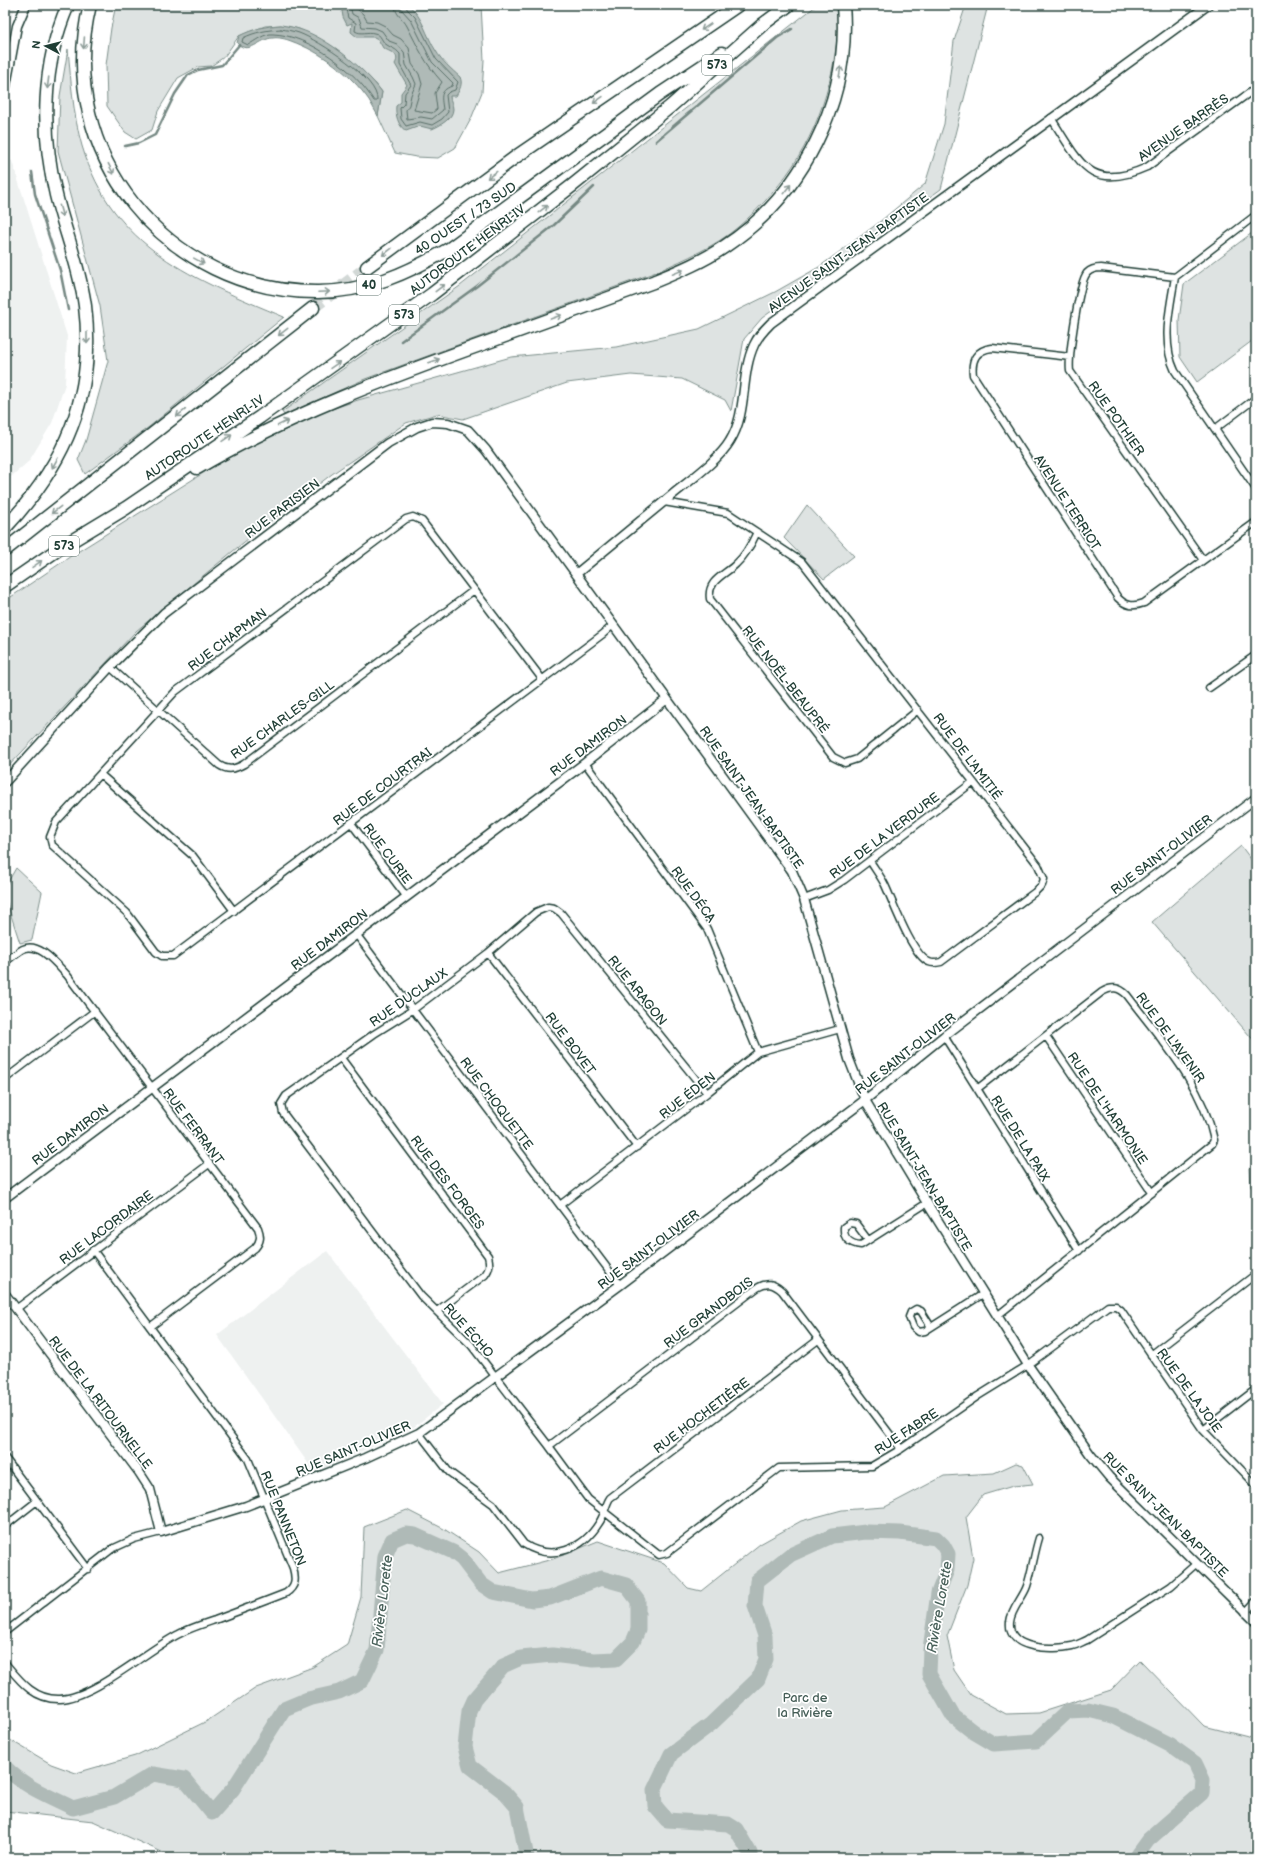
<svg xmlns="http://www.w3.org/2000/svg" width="1261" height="1863" viewBox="0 0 1261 1863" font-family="'Balsamiq Sans',sans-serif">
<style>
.built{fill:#eef1f0}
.green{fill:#dee3e2;stroke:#7e908b}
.water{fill:#afbab7;stroke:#758883}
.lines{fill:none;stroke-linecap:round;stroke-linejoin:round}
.shore{stroke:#596f68;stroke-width:1}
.stream{stroke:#758883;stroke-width:2.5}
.river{stroke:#afbab7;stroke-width:15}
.motorway-tunnel{stroke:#d2d8d6;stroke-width:12;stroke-dasharray:12 6;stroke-linecap:butt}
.minor-casing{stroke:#1f3d34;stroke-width:9}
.tertiary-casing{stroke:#1f3d34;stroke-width:11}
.motorway-casing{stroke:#1f3d34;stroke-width:15}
.minor{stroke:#fff;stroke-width:6}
.tertiary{stroke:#fff;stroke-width:8}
.motorway{stroke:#fff;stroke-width:12}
.oneway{stroke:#8f9e9a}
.labels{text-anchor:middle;stroke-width:3.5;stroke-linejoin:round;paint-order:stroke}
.shield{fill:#fff;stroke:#627771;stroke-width:1}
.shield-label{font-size:12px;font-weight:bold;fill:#1f3d34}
.street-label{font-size:13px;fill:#1f3d34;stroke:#fff}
.park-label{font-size:13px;fill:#455e57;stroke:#fff}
.water-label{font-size:14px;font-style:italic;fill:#4a625b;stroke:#fff}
</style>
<rect width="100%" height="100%" fill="#fff"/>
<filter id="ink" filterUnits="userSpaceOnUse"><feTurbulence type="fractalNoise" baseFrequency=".025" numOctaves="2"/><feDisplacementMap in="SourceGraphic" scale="8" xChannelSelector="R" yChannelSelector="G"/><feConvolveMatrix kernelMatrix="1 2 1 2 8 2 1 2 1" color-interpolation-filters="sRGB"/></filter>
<g filter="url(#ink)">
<path class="built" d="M5,5H16L5,38Z
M5,158L12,161L67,336L65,384L52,423L29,461L5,482Z
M327,1251L443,1404L414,1427L315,1473L217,1335Z"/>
<path class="green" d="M116,5H481L484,60L482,92L471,119L455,148L438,158L416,157L395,153L378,116L382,92L376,84L337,49L299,29L281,25L265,26L239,36L224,57L211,66L198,67L178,78L158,111L152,130L136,139L125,132L107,106L106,65L111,28Z
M817,5H838C840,27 836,50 832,71C818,135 788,184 738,227C715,247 686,258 659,271L365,379L284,415L282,412L460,286Z
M966,5H988L941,189L762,318L744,339L731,411L725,400L682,379L631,375L567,383L463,419L437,414L406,423L332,474L249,538L136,631L5,770V601L71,556L211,468L291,423L358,400L511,357L616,347L699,329L775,292L819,267L877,224L925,184L944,124L954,41Z
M68,49C71,81 73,115 82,146C113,249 194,279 284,317L149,427L85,474L78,460L86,440L108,361L100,306L58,151L60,96Z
M1256,230V338L1197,382L1180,357L1179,320L1184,284Z
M807,505L854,556L824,579L784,538Z
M1241,846L1256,866V1043L1152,922Z
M16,868L42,892L32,940L20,943L5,897V887Z
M1256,1160V1189L1251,1187L1250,1168Z
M1016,1463L1023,1465L1033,1484L1013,1486L983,1495L966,1517L973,1558L967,1585L947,1636L954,1670L971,1695L1006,1714L1039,1713L1111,1690L1140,1660L1204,1726L1256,1739V1858H175L93,1821L5,1811V1737L51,1764L76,1773L135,1756L207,1721L256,1688L313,1667L347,1645L361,1597L364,1527L407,1510L444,1529L479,1552L499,1573L553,1559L598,1541L664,1563L688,1588L701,1591L760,1544L801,1521L842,1510L885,1507L944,1476L994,1473Z"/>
<path class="water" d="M341,5H408C423,16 426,36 436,51C442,61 451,69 460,77C463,84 460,89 456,96H450C450,101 453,104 453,109C453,119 439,126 432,129L420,126L406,131C398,126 395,114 396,106L401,102V93L407,85L395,64C401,54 390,52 383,48L378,39L374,37H357L351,32L352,23L347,25L343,17Z
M281,25C287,26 293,27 299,29C328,38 364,68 382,92L378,116C375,111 372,105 369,100C350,73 321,52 291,41C286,39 278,37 273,38C260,38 249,56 237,43L239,36C253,29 265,26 281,25Z"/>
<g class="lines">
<path class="shore" d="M345,5L348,18L356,23L355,31C361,35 368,31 374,33C382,34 381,42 387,45C393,49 395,48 400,54V65L411,85L405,93L404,104L400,108L401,119L406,126L420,122L432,125L442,119L448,112L446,95L449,92L455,90L458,82L436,59L415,17L407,9L406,5
M350,5L352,14L359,18L362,27L375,28L382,31L389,41L397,44L404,52L406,65L413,77L416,84L411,95L409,105L406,110L407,119L421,117L432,119L443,110C442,99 438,91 452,86L453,83L432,62L411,20L402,10L401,5
M356,5L357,9L363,14L367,21L377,22L385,26L393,35L401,39L409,48L412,64L419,74L422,84L414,110L432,113L437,109L435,93L442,82C424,62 419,49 407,26C403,18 395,15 395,5
M281,29C287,30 293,31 299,33C318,40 380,79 377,101H374C356,71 309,35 273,34C265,33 255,41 248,45L242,42L243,38C255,32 267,30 281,29Z"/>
<path class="stream" d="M656,141L777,38L792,29
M125,146L139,143L155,135L175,94L188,75L198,70L222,65L239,45
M32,172L35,194L60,270L68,310
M401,341L477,286L553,226L594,187"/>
<path class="river" d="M5,1767C24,1787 49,1796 73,1808L114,1797L153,1774L184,1779L212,1813L233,1789L284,1709L308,1699L339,1692L362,1681L377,1650L385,1556L392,1540L406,1534L415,1535L453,1552L462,1559L481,1584L493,1592L532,1600L550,1598L601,1578L626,1585L638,1601V1630L633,1642L616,1659L594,1660L552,1655L521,1658L503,1666L474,1700L469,1711L465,1747L470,1766L504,1792L517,1807L527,1858
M750,1858V1853L736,1829L728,1824L667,1820L655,1806L654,1790L671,1754L711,1724L758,1679L766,1659L765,1636L755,1606L757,1581L790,1555L832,1536L866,1532L900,1533L936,1538L943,1545L948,1554L947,1570L938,1593L930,1649L929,1674L953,1716L972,1731L994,1744L1036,1741L1068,1711L1088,1710L1113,1716L1170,1745L1195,1763L1203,1780L1202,1793L1148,1840L1137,1855L1138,1858"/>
<path class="motorway-tunnel" d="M313,308L367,267"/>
<defs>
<path id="minor" d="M1051,118C1080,162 1089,193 1147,167L1256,88
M1175,277C1170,308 1161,342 1175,371L1256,489
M1070,357L992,348C976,350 971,360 973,375L1118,598C1126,606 1133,607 1144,603L1256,522
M1215,429L1256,398
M664,502L728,513L802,562L1038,865L1044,879L1042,885L1035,892L941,962C937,963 933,964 929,962C912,955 893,902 885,885C881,877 875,869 870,861
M757,532C752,543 745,556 736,564C725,575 707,580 710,599L833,757L845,763L857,759L918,710
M1203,560L1070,371C1068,358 1079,282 1087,273C1091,269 1096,268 1101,268L1175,277L1256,215
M110,667L219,765C228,771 235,769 244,764L474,590
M542,679L422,521L413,517L406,519L175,692L56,822L50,837L52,845L127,913L156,952L162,956H173L603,634L613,625
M1209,688L1256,655
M585,763L707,929L758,1052
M100,774L193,856L234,911
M351,823L406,896
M804,899L828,890L844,880L973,782
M356,934L620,1285
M488,953L637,1147
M5,962C11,958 17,952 23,949C39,941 57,965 67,975L258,1228C261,1236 261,1241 255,1248L150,1327
M944,1036L1079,1251
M1046,1036L1152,1193
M341,1058L488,1256C490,1264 490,1268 485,1275L437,1311
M5,1079L95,1011
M977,1089L1102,992C1112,986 1119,987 1127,995C1161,1040 1202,1083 1214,1140L1212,1144L997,1316
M707,1093L561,913L554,908L548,907L536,912L488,953L414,1009L374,1034L286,1096L281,1104L283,1113L421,1296L471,1345L549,1446L588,1499L659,1555L667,1553L779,1468L872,1466L901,1449L978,1396L1028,1365L1108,1306H1116L1121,1310L1203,1430L1256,1485
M560,1205L707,1093L758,1052L840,1029
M868,1240L856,1224L850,1223L844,1227C843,1239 850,1244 861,1245L927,1203
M16,1309L209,1164
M931,1327L921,1311L916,1309L911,1312L909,1317L913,1327L919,1332L925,1331L983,1294
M1151,1355L1256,1274
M1203,1430L1256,1389
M419,1433L449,1472L493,1504L524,1544C552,1562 583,1549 599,1523C605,1515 605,1505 610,1498L818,1340
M549,1446L757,1288C767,1282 773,1283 782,1291L901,1449
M5,1458L88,1569
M5,1526L37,1501
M1039,1538C1034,1554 1032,1571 1027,1586C1023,1598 1011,1609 1010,1622C1007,1651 1054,1650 1072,1646C1077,1645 1082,1642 1087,1640L1171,1586L1197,1563
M1245,1613L1256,1601
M5,1632L112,1549L134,1539L161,1532
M5,1663C20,1681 34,1700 60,1699C94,1698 147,1650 179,1634C190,1628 203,1624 215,1620C239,1611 263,1602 286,1593C296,1586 296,1579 293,1568L248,1459L93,1250"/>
<path id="tertiary" d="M5,91L17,26L26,5
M576,574C608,548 640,521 672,495C689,481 719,460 730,441C748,412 740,375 754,345C758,336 764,330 771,323L1208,5
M5,782L110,667L164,613L388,443L417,427L432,422L448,423L468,430L486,450L792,871L804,899L849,1059L865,1100L927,1203L1028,1365L1090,1454L1109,1477L1256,1622
M5,1198L585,763L667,699
M5,1294L139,1472L150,1489L161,1532L246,1506L365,1458L419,1433L620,1285L865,1100L944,1036L1256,798"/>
<path id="motorway" d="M90,5C53,153 168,293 318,292C366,292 408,273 449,249L660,94L722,53
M367,267L517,156L738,5
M197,468C290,414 390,377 491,341C545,321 599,302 653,282C677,272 702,262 724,247C803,195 851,100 843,5
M5,528C65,464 96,395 85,306C80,268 65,232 56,195C41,132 42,64 68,5
M5,550L313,308
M5,586L60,548L126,508L260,417L432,294L573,185L671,106L762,25L789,5"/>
</defs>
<use href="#minor" class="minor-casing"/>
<use href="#tertiary" class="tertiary-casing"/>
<use href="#motorway" class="motorway-casing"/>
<use href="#minor" class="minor"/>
<use href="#tertiary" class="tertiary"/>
<use href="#motorway" class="motorway"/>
</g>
<defs><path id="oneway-shaft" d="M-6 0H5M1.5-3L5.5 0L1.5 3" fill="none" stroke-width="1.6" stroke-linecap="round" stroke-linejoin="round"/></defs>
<g class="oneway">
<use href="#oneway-shaft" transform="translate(706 27) rotate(146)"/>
<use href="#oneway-shaft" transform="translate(84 43) rotate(94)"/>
<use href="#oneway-shaft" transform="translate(840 72) rotate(-80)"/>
<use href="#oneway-shaft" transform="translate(48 83) rotate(97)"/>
<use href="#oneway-shaft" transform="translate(598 100) rotate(145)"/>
<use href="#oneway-shaft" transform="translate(111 169) rotate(63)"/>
<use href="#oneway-shaft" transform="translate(492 175) rotate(144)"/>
<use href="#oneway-shaft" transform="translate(787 189) rotate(-51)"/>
<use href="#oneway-shaft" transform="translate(543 209) rotate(-38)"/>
<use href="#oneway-shaft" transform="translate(61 211) rotate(74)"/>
<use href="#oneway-shaft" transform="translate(387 252) rotate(143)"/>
<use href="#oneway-shaft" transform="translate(199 261) rotate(29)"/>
<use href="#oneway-shaft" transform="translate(678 272) rotate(-22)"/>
<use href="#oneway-shaft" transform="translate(440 288) rotate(-37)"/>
<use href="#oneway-shaft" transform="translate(324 292) rotate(-3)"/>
<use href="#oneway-shaft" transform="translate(556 317) rotate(-20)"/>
<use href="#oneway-shaft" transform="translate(283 332) rotate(142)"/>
<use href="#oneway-shaft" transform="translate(87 338) rotate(90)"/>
<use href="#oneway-shaft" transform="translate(434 361) rotate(-20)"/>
<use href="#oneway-shaft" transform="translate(335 365) rotate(-35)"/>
<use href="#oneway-shaft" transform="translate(181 413) rotate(142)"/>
<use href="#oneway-shaft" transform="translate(283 423) rotate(-26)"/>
<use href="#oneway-shaft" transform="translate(227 438) rotate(-34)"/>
<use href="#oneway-shaft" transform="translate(55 463) rotate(119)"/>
<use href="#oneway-shaft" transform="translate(56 510) rotate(142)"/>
<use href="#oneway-shaft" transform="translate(37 564) rotate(-35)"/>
</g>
</g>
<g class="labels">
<g class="shield">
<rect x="702" y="55" width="30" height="20" rx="3"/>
<rect x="357" y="275" width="24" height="20" rx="3"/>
<rect x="389" y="305" width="30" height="20" rx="3"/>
<rect x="49" y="536" width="30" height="20" rx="3"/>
</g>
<g class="shield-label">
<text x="717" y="69">573</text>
<text x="369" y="289">40</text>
<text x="404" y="319">573</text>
<text x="64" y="550">573</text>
</g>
<g class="street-label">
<text transform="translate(1183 127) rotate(-35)" y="5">AVENUE BARRÈS</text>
<text transform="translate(465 218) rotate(-34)" y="5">40 OUEST / 73 SUD</text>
<text transform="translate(467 249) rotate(-37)" y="5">AUTOROUTE HENRI-IV</text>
<text transform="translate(848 252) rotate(-36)" y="5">AVENUE SAINT-JEAN-BAPTISTE</text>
<text transform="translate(1117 418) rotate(55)" y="5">RUE POTHIER</text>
<text transform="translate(204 437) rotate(-34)" y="5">AUTOROUTE HENRI-IV</text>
<text transform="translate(1068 502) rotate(57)" y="5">AVENUE TERRIOT</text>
<text transform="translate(282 508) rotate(-37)" y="5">RUE PARISIEN</text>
<text transform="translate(227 639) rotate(-37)" y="5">RUE CHAPMAN</text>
<text transform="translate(786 679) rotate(52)" y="5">RUE NOËL-BEAUPRÉ</text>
<text transform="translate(282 719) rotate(-36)" y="5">RUE CHARLES-GILL</text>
<text transform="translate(588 745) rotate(-37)" y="5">RUE DAMIRON</text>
<text transform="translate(968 756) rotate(53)" y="5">RUE DE L'AMITIÉ</text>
<text transform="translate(382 786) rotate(-37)" y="5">RUE DE COURTRAI</text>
<text transform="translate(752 797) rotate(55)" y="5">RUE SAINT-JEAN-BAPTISTE</text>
<text transform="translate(884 835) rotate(-37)" y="5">RUE DE LA VERDURE</text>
<text transform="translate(388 853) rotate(53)" y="5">RUE CURIE</text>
<text transform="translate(1161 854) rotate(-37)" y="5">RUE SAINT-OLIVIER</text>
<text transform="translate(694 894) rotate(54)" y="5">RUE DÉCA</text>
<text transform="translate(329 939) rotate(-37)" y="5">RUE DAMIRON</text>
<text transform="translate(638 990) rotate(51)" y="5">RUE ARAGON</text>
<text transform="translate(408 997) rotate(-35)" y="5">RUE DUCLAUX</text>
<text transform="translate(1171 1037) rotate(54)" y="5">RUE DE L'AVENIR</text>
<text transform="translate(571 1043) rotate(53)" y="5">RUE BOVET</text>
<text transform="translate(905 1053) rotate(-38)" y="5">RUE SAINT-OLIVIER</text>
<text transform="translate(687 1095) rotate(-38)" y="5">RUE ÉDEN</text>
<text transform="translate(497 1103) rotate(53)" y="5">RUE CHOQUETTE</text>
<text transform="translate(1108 1108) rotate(56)" y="5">RUE DE L'HARMONIE</text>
<text transform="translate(194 1126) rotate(53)" y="5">RUE FERRANT</text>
<text transform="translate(70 1134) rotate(-37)" y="5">RUE DAMIRON</text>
<text transform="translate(1021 1138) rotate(58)" y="5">RUE DE LA PAIX</text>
<text transform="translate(925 1176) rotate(59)" y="5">RUE SAINT-JEAN-BAPTISTE</text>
<text transform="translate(448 1182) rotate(53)" y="5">RUE DES FORGES</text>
<text transform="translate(106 1227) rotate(-37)" y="5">RUE LACORDAIRE</text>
<text transform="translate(648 1249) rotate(-37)" y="5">RUE SAINT-OLIVIER</text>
<text transform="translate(708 1312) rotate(-37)" y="5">RUE GRANDBOIS</text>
<text transform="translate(469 1330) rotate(48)" y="5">RUE ÉCHO</text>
<text transform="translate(1190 1390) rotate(54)" y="5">RUE DE LA JOIE</text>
<text transform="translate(101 1402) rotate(53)" y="5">RUE DE LA RITOURNELLE</text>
<text transform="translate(701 1415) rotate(-37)" y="5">RUE HOCHETIÈRE</text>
<text transform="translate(906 1431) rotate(-33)" y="5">RUE FABRE</text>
<text transform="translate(353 1448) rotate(-23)" y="5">RUE SAINT-OLIVIER</text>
<text transform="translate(1166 1514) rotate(45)" y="5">RUE SAINT-JEAN-BAPTISTE</text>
<text transform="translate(284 1518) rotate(68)" y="5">RUE PANNETON</text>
</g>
<g class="park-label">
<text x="805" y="1702">Parc de<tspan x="805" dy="15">la Rivière</tspan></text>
</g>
<g class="water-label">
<text transform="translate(382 1601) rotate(-83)" y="5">Rivière Lorette</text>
<text transform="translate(939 1607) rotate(-80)" y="5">Rivière Lorette</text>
</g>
</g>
<rect width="1261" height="1863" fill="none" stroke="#fff" stroke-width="20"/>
<rect x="10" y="10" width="1241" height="1843" fill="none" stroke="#1f3d34" stroke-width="1.5" filter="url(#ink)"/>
<g transform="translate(46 46) rotate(277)" stroke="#ffffff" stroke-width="3" paint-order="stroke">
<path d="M0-3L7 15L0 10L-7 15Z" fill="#1f3d34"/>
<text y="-6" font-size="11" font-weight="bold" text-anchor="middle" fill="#1f3d34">N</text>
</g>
</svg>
